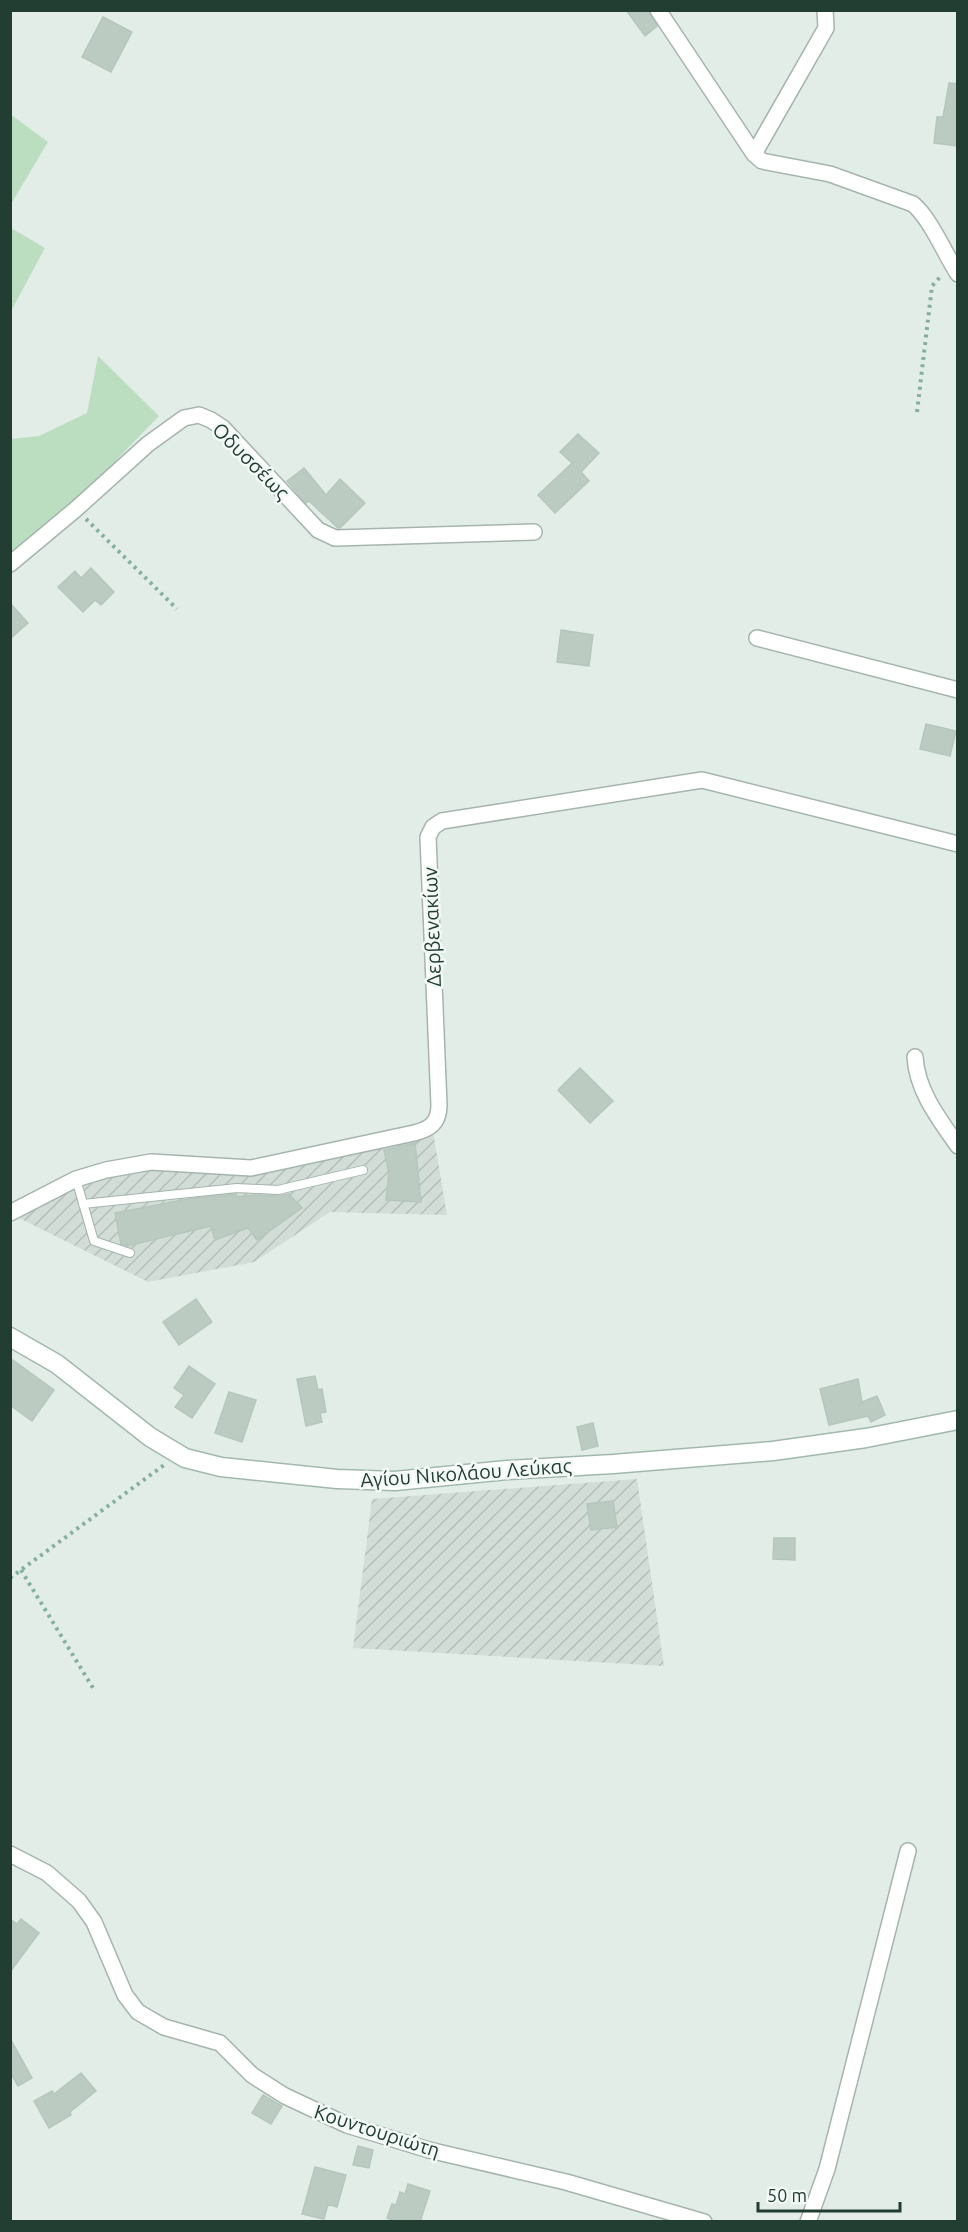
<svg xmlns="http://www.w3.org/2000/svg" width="968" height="2232" viewBox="0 0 968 2232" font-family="Ubuntu,sans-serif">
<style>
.industrial{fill:url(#industrial-furrows)}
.park{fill:#bcdec0}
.building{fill:#bbcbc2;stroke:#b5c7bd;stroke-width:1.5}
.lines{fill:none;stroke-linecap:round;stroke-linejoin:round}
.service-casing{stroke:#a5b5ad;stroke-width:10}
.minor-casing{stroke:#a5b5ad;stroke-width:18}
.secondary-casing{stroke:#a1b9ad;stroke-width:21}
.path{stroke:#83b19c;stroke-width:4;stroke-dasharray:3 4.5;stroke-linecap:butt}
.service{stroke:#fff;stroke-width:8}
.minor{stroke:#fff;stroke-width:15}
.secondary{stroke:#fff;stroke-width:18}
.labels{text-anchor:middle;stroke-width:5;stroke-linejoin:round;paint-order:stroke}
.street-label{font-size:20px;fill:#223e33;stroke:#f3f9f6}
</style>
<defs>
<pattern id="industrial-furrows" width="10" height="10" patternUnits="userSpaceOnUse" patternTransform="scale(1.5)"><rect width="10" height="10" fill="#d1ddd6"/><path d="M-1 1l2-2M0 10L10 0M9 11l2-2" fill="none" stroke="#b3bfb8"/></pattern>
</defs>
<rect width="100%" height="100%" fill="#e3ede7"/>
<path class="industrial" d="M433,1132L447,1215L330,1212L254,1262L148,1282L19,1218L80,1181L155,1163L250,1170Z
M637,1479L664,1666L353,1648L372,1499Z"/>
<path class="park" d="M10,114L48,142L11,204H10Z
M11,228L45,248L11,311L10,228Z
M98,356L159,416L63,515L11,557V439L39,436L87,413Z"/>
<path class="building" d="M626,10H648L657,26L645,36Z
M103,17L132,32L111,72L82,57Z
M949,83L957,84V146L934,143L937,117H943Z
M578,434L599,453L581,472L589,481L555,513L538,495L572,463L560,452Z
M304,468L326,495L340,479L365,503L340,528H338L309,501L306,503L287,481Z
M91,568L114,592L101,605L95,600L83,612L58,587L75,571L81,578Z
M10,603L28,623L10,639Z
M561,630L593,635L589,666L557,662Z
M926,724L956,731L950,756L920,749Z
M580,1068L613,1101L590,1123L558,1090Z
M415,1143L421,1202L386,1200L389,1173L384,1150Z
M236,1194L237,1197L254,1195L278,1196L289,1194L302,1208L257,1240L248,1228L215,1240L211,1226L127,1246L121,1244L115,1213L188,1199Z
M196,1299L212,1322L179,1345L163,1322Z
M10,1358L54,1390L32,1421L10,1405Z
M189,1366L215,1384L192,1418L175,1407L184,1395L174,1388Z
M315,1376L318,1390L322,1389L326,1412L320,1413L322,1422L306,1426L297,1379Z
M858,1379L862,1402L877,1396L885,1415L871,1422L868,1416L829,1425L820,1389Z
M229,1392L256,1400L242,1442L215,1433Z
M593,1423L598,1446L582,1450L577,1427Z
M613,1501L617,1527L591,1530L587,1504Z
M774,1538H795V1560L773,1559Z
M10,1919L17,1924L21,1919L39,1933L10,1972Z
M10,2038L32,2078L18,2086L10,2072Z
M81,2073L96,2091L70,2112L71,2115L49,2128L34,2101L52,2091L54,2094Z
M263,2095L282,2106L271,2124L252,2113Z
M358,2146L373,2150L369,2168L353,2165Z
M315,2167L346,2175L337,2207L328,2204L324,2219L302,2214Z
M408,2184L430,2191L420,2222H397L387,2218L392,2204L396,2205L400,2192L405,2194Z"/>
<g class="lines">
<defs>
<path id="service" d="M76,1179L94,1241L130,1253
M83,1204L237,1188L278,1190L363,1170"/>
<path id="minor" d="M658,10L754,154
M825,10L826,28L754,154L762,161L830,174L913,204C930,218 945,254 958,274
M10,564L76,509L148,444L184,418L199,415L211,420L223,428L318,530L335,538L534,532
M757,638L958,690
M915,1057C917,1091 939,1119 958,1146
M10,1213L76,1179L106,1170L151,1162L251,1168L414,1133C430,1129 439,1123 439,1105L428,837L433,827L442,821L702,780L958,844
M10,1854L47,1873L79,1901L94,1922L125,1995L138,2012L164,2027L220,2043L252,2075L285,2096L347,2125L429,2150L566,2182L704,2222
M808,2222L827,2169L908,1851"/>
<path id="secondary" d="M10,1337L57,1364L150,1437L185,1458L221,1467L337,1479L395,1481L507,1470L613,1464L773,1451L866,1438L958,1420"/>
</defs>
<use href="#service" class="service-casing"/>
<use href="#minor" class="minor-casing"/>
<use href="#secondary" class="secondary-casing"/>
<path class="path" d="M917,412L932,286L941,276
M86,519L177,609
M21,1570L93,1688
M10,1578L164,1465"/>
<use href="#service" class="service"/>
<use href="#minor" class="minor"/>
<use href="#secondary" class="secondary"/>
</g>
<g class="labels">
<g class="street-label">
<text transform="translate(251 461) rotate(45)" y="7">Οδυσσέως</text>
<text transform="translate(432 927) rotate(-92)" y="7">Δερβενακίων</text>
<text transform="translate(466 1473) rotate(-4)" y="7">Αγίου Νικολάου Λεύκας</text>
<text transform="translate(377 2131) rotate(18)" y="7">Κουντουριώτη</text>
</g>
</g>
<rect width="968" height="2232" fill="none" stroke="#223e33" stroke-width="24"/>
<path d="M758 2202v9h142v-9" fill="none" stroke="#223e33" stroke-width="3"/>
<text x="767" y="2202" font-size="18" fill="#223e33" stroke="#f3f9f6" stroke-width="4.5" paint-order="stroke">50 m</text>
</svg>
